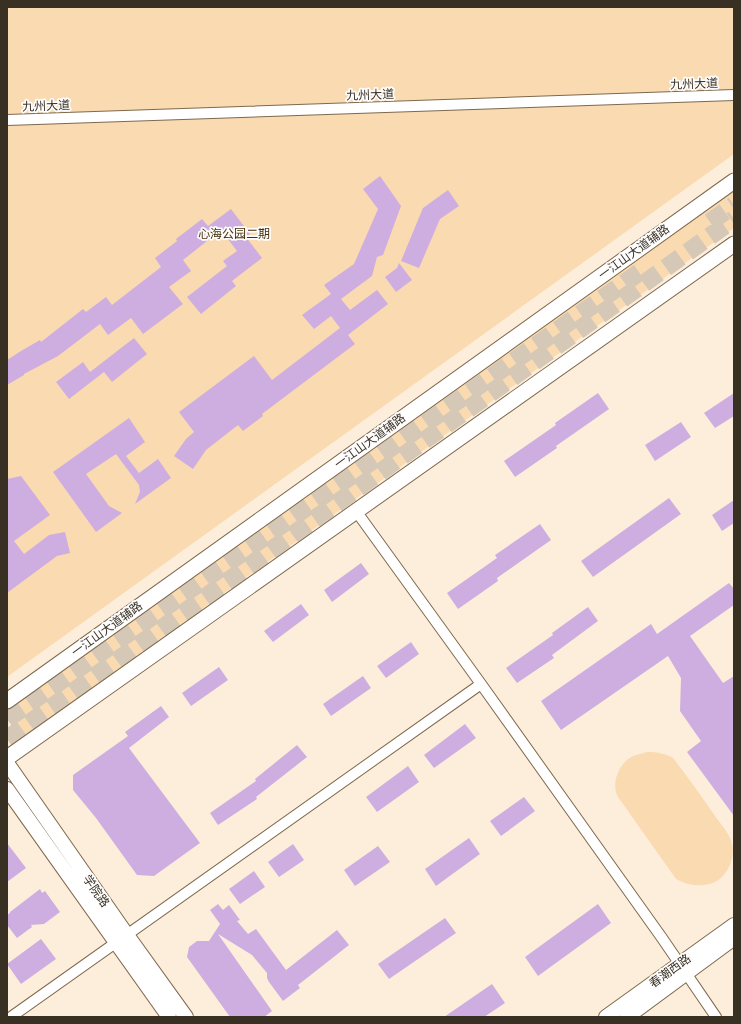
<svg xmlns="http://www.w3.org/2000/svg" width="741" height="1024" viewBox="0 0 741 1024" font-family="Raleway,'Noto Sans SC',sans-serif">
<style>
.green{fill:#fadab1}
.building{fill:#ceaee0}
.lines{fill:none;stroke-linecap:round;stroke-linejoin:round}
.highway-tunnel{stroke:#d6c8b6;stroke-width:18;stroke-dasharray:18 9;stroke-linecap:butt}
.street-casing{stroke:#7e694d;stroke-width:12}
.secondary-casing{stroke:#7e694d;stroke-width:16}
.primary-casing{stroke:#7e694d;stroke-width:17}
.street{stroke:#fff;stroke-width:10}
.secondary{stroke:#fff;stroke-width:14}
.primary{stroke:#fff;stroke-width:15}
.labels{text-anchor:middle;stroke-width:3.5;stroke-linejoin:round;paint-order:stroke}
.street-label{font-size:12px;fill:#393024;stroke:#fdfdfd}
.park-label{font-size:12px;fill:#472e06;stroke:#fdfdfd}
</style>
<rect width="100%" height="100%" fill="#fdeedb"/>
<path class="green" d="M7,7H734V154L7,677Z
M734,189V228L23,737L7,713V709Z
M647,752C657,752 664,753 673,758C687,776 700,794 713,813C718,821 726,829 730,838C737,852 730,873 717,881C704,888 689,886 676,879L618,797C611,785 618,767 628,759C634,755 640,754 647,752Z"/>
<path class="building" d="M380,176L401,206L383,255L377,257L372,276L341,299L350,310L377,290L388,304L348,335L355,344L262,414L263,416L243,431L238,425L206,450L193,469L174,456L186,439L194,432L179,412L254,356L272,380L340,328L331,316L314,329L302,315L331,294L324,285L354,264L378,209L363,189Z
M448,190L459,206L440,219L419,268L401,261L423,208Z
M231,209L250,234L246,237L262,258L232,281L236,286L201,314L187,297L227,266L223,261L237,251L221,230L183,260L191,271L169,287L183,304L143,334L131,318L108,335L100,324L58,356L24,374V375L7,385V360L21,351L40,340L41,342L83,309L86,312L106,297L112,305L161,267L155,258L177,241L176,239L202,219L208,226Z
M399,263L412,280L396,292L385,277L397,268Z
M134,338L147,354L112,382L104,372L69,399L56,382L83,362L90,372Z
M598,393L609,409L556,446L557,448L515,477L504,461L556,425L555,423Z
M734,393V416L715,428L704,413Z
M129,418L145,442L126,456L139,473L158,459L171,478L135,504L140,492L139,485L116,454L86,474L109,506L122,513L96,532L53,472Z
M681,422L691,437L655,461L645,445Z
M21,476L50,515L14,541L24,554L49,535L65,532L70,553L57,556L7,593V479Z
M669,498L681,514L593,577L581,561Z
M734,500V523L722,531L712,515Z
M540,524L551,540L497,578L498,581L458,609L447,593L497,558L495,555Z
M361,563L369,574L332,602L324,590Z
M729,583L734,589V605L690,636L723,683L734,676V816L687,752L701,741L680,711L681,678L668,656L561,730L541,701L651,624L657,634Z
M301,604L309,615L273,642L264,631Z
M588,607L598,621L552,655L554,658L517,683L506,668L553,635L552,633Z
M411,642L419,654L386,678L377,666Z
M219,667L228,680L191,706L182,693Z
M363,676L371,688L331,716L323,704Z
M161,706L169,717L129,748L200,843L154,876L137,875L96,818L73,790V775L128,736L125,732Z
M465,724L476,738L434,768L424,755Z
M297,745L307,757L256,797L257,799L218,825L210,813L256,781L255,779Z
M408,766L419,782L377,812L366,797Z
M524,797L535,811L501,836L490,821Z
M469,838L480,854L436,886L425,869Z
M7,843L26,868L7,882Z
M293,844L304,860L279,877L268,862Z
M378,846L390,862L355,886L344,870Z
M254,871L265,887L240,904L229,889Z
M40,889L42,893L45,891L60,912L44,924L31,925L32,927L17,938L7,925V915L10,913V912Z
M218,904L223,910L229,905L240,920L237,921L248,934L256,929L286,970L337,930L349,945L298,985L300,988L283,1001L269,982L267,978V973L252,955L218,934L272,1011L264,1017H230L187,957L189,947L197,941H209L220,924L210,910Z
M598,904L611,923L538,976L525,957Z
M445,918L456,933L389,979L378,964Z
M41,939L56,959L21,984L7,964Z
M492,984L505,1003L484,1017H444Z"/>
<g class="lines">
<path class="highway-tunnel" d="M710,222L734,205
M7,719L644,269
M7,739L734,219"/>
<defs>
<path id="street" d="M7,120L734,95
M356,511L481,684L662,938L716,1017
M11,1017L481,684"/>
<path id="secondary" d="M7,763L127,935L186,1017
M7,789L169,1017
M606,1017L734,925
M627,1017L734,938"/>
<path id="primary" d="M7,701L734,181
M7,758L734,244"/>
</defs>
<use href="#street" class="street-casing"/>
<use href="#secondary" class="secondary-casing"/>
<use href="#primary" class="primary-casing"/>
<use href="#street" class="street"/>
<use href="#secondary" class="secondary"/>
<use href="#primary" class="primary"/>
</g>
<g class="labels">
<g class="street-label">
<text transform="translate(694 84) rotate(-2)" y="4">九州大道</text>
<text transform="translate(370 95) rotate(-2)" y="4">九州大道</text>
<text transform="translate(46 106) rotate(-2)" y="4">九州大道</text>
<text transform="translate(634 252) rotate(-36)" y="4">一江山大道辅路</text>
<text transform="translate(370 441) rotate(-36)" y="4">一江山大道辅路</text>
<text transform="translate(107 629) rotate(-36)" y="4">一江山大道辅路</text>
<text transform="translate(96 891) rotate(55)" y="4">学院路</text>
<text transform="translate(670 971) rotate(-36)" y="4">春潮西路</text>
</g>
<g class="park-label">
<text x="234" y="238">心海公园二期</text>
</g>
</g>
<rect width="741" height="1024" fill="none" stroke="#393024" stroke-width="16"/>
</svg>
